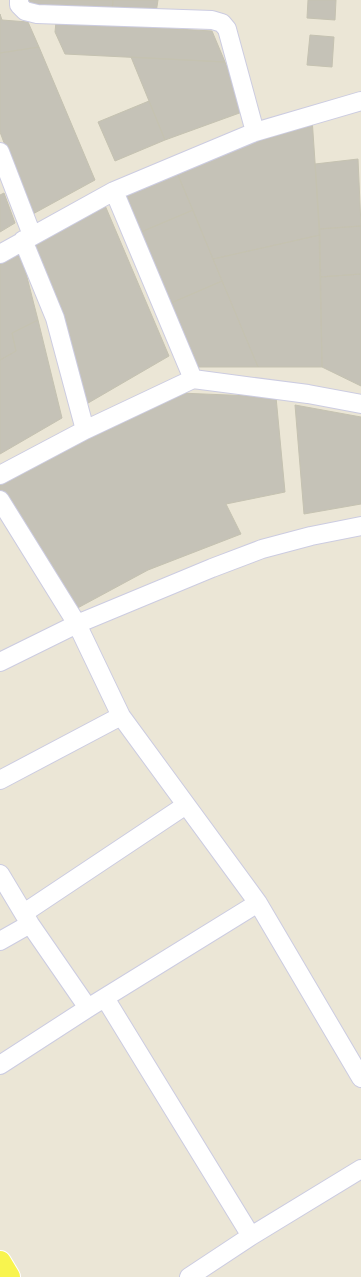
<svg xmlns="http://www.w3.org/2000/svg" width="361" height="1277" viewBox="0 0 361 1277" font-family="'Space Grotesk',sans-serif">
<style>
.building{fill:#c5c2b7;stroke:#c5c2b1}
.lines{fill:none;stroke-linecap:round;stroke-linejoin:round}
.street-casing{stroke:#cccce1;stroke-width:20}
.primary-casing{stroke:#fff;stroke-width:24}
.street{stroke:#fff;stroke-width:18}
.primary{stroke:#f8f44e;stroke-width:22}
</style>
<rect width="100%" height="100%" fill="#ebe6d6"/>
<path class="building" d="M25,0H113L112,10L24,6Z
M113,0H158L156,13L112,10Z
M308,0H336L335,20L307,18Z
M0,14L2,20L28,22L39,47L0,53Z
M56,22L212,31L225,62L65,54L55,32Z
M310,35L334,37L332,67L307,65Z
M39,47L95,180L31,215L0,132V53Z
M131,57L225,62L245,111L165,140Z
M149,101L165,140L115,161L98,122Z
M312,118L320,235L213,259L175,168Z
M358,159L361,226L319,229L315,164Z
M175,168L193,210L141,232L123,187Z
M4,193L15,223L0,232V195Z
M104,203L169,356L83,406L32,241Z
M193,210L222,281L171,303L141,232Z
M361,226V274L320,277L319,229Z
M320,235L322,367H258L213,259Z
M20,250L38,320L12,333L16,351L0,360V258Z
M361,274V386L322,367L320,277Z
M222,281L258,367H197L171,303Z
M38,320L62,418L0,454V360L16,351L12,333Z
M156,392L276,397L285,492L226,504L241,534L148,570L72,611L0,492V483Z
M295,405L361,417V504L304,514Z"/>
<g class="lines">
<defs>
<path id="street" d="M19,0V5L25,11L37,14L212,20L222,23L227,29L255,132
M0,152L32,235
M114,191L193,379
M23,240L55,318L85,430
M0,254L114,191L188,160L255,132L361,101
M0,475L85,430L193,379L308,394L361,404
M0,500L77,624L121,716L258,903L361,1078
M0,662L77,624L212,568L262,549L311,536L361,526
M0,780L121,716
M0,874L30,924L88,1008
M24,913L186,805
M0,941L30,924
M105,998L251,1236
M0,1065L88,1008L258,903
M189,1277L251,1236L361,1169"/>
<path id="primary" d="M0,1262L9,1277"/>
</defs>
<use href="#street" class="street-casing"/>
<use href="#primary" class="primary-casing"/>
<use href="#street" class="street"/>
<use href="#primary" class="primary"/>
</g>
</svg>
